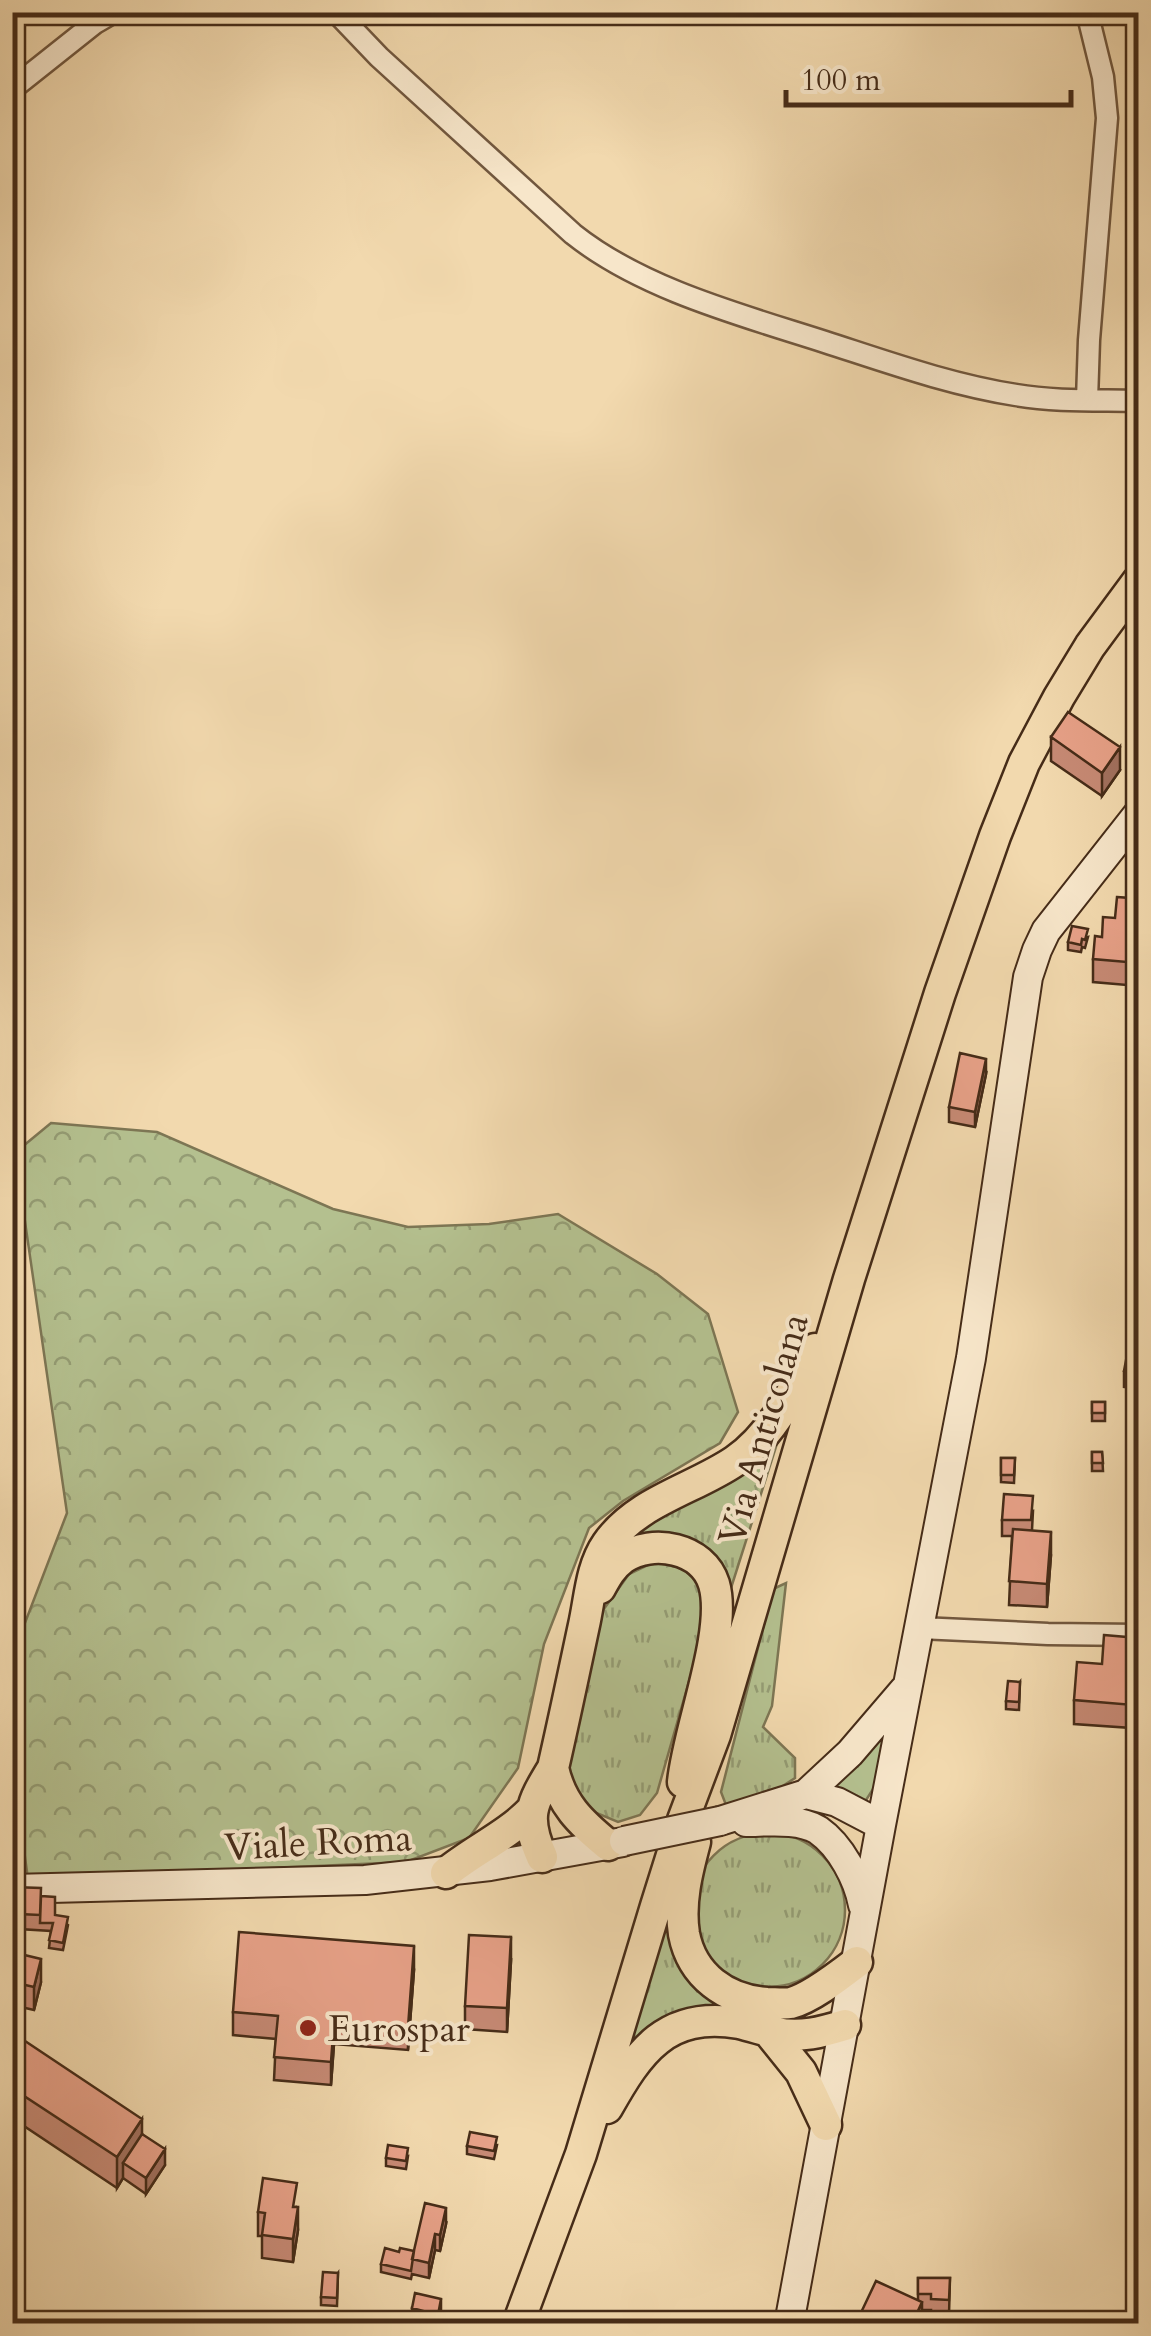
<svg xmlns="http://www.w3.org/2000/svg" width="1151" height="2336" viewBox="0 0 1151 2336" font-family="Cardo,serif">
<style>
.grass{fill:url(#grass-tufts);stroke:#7d7654;stroke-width:2.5}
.forest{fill:url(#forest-crowns);stroke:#7d7654;stroke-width:2.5}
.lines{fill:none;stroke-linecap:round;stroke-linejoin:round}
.street-casing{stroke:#71573e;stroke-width:25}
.secondary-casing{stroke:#462c18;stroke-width:32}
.primary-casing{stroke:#462c18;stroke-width:35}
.street{stroke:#f7e6ca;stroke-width:20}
.secondary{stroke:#f7e6ca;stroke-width:28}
.primary{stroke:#f2d9ae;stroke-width:30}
.secondary-bridge-casing{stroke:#462c18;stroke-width:32;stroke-linecap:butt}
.secondary-bridge{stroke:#f7e6ca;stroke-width:28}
.wall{fill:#c78a75;stroke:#462c18;stroke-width:2.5}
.shaded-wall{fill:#a2715f;stroke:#462c18;stroke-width:2.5}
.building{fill:#e7a188;stroke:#462c18;stroke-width:2.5}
.poi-dot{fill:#8f2418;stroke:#f7e6ca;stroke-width:4}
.labels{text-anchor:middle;stroke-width:8;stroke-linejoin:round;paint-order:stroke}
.street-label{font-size:38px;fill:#462c18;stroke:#f7e6ca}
.poi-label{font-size:38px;fill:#462c18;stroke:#f7e6ca;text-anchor:start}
</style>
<defs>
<pattern id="grass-tufts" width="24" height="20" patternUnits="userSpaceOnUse" patternTransform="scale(2.5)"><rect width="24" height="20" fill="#b4c08f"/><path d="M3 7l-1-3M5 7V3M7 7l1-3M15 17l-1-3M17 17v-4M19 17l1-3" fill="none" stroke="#949c74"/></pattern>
<pattern id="forest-crowns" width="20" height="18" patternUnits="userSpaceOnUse" patternTransform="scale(2.5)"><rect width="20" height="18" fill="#b4c08f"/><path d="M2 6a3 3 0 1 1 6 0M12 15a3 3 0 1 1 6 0" fill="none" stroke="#949c74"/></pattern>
</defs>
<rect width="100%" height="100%" fill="#f2d9ae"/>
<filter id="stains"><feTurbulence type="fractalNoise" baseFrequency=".002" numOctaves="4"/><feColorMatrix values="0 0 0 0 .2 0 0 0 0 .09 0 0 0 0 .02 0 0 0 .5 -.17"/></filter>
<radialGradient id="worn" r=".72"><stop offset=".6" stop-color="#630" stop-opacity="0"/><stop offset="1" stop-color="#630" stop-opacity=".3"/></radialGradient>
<path class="grass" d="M780,1434L724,1610L721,1577L627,1543L637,1533Z
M654,1562L682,1568L703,1587L708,1615L657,1793L640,1815L618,1822L582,1807L564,1785L601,1613L629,1574Z
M786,1583L772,1706L763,1727L795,1758V1778L769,1795L726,1805L721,1792L773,1589Z
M889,1723L875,1786L861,1808L825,1787Z
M691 1910a77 77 0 1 1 154 0a77 77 0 1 1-154 0Z
M669,1909L679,1957L798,2013L815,2025L736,2016L624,2061Z"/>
<path class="forest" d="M51,1123L157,1132L333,1209L408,1227L489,1224L558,1214L657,1274L708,1314L738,1412L720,1443L623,1501L589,1528L544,1644L518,1768L469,1838L406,1862L28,1879L13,1771V1684L23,1628L67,1513L18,1173L22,1147Z"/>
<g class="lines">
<defs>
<path id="street" d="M336,12L379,57L573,234C642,289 741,315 825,342C887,362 951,385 1016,395C1056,402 1098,400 1138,401
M1087,12L1103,77L1107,118L1089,340L1087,400
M12,89L95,23L114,12
M920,1628L1048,1634L1138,1635"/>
<path id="secondary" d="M806,1794L837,1802L881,1825
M720,1821L806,1794L850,1753L904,1690
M746,1822C767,1822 799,1818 818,1830C841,1846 858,1879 863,1905
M12,1889L365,1880L490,1866L623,1842
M789,2324L881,1825L971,1358L1028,977L1037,950L1046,931L1138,814"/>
<path id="primary" d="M600,1588C606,1577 612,1566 623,1558C653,1538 703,1548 714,1584C728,1632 688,1729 683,1782
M553,1768C561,1804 580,1822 608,1845
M695,1842C687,1872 679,1903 684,1934C692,1976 726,2000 767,2003C774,2003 784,2004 791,2003C811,1998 840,1975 857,1962
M542,1857C524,1817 531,1804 553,1768C564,1720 574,1672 584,1625C590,1598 591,1567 607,1544C637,1501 694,1489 735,1461C774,1434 794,1389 815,1349
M446,1873C474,1850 507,1836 532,1810
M768,2031L801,2072L826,2125
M607,2108C639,2051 666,2011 739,2023C751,2026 764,2030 776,2033C801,2038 822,2032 845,2025
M518,2324L581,2154L656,1906L683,1820L715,1735L849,1279L940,993L995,836L1024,763L1059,697L1090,646L1138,581"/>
</defs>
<use href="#street" class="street-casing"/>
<use href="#secondary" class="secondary-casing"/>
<use href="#primary" class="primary-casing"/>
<use href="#street" class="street"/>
<use href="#secondary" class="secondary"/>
<use href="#primary" class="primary"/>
<defs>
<path id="secondary-bridge" d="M624,1841L720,1821"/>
</defs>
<use href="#secondary-bridge" class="secondary-bridge-casing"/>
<use href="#secondary-bridge" class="secondary-bridge"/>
</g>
<path class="wall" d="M1138,710V740L1135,737V714Z
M1051,737L1120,770L1102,796L1051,761Z
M1130,919L1138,920V986L1093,982V959Z
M1088,937L1085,948L1082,947L1081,952L1068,950V942Z
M986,1074L975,1127L949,1122V1107Z
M1138,1345V1389L1124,1387V1371Z
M1092,1402H1105V1421H1092Z
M1092,1452H1102L1103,1471H1092Z
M1001,1458H1015L1014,1483L1001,1482Z
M1033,1511L1032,1530L1051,1555L1047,1607L1009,1605L1012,1536H1002V1520Z
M1138,1638V1696H1135L1134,1717H1138V1754L1130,1753L1131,1728L1074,1724V1700L1102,1664Z
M1020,1682L1019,1710L1006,1709V1701Z
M1138,1762V1827L1128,1824V1801Z
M12,1887L41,1897L55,1915L68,1925L63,1950L49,1948L51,1931L19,1929V1921H12Z
M12,1952L41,1982L34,2010L12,2005Z
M511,1961L507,2032L465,2029V2006Z
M414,1970L408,2050L334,2044L331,2085L274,2080L276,2039L233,2035V2012Z
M13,2033L142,2134L165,2165L146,2194L123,2178L117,2188L12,2118Z
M497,2145L494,2159L467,2154V2146Z
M408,2156L406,2169L386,2166V2158Z
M296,2207L298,2230L293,2262L262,2258V2236H258V2212Z
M446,2224L440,2251L435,2250L429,2278L412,2274L411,2279L381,2272V2264L399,2252L414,2251Z
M338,2273L337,2306L321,2305V2297Z
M918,2278H950L949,2315H931V2310H922V2324H857V2321L918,2301Z
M412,2308L441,2315L439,2324H412Z"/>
<path class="shaded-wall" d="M1120,747V770L1102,796V773Z
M986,1059V1074L975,1127V1112Z
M1051,1532V1555L1047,1607V1584Z
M511,1937V1961L507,2032V2008Z
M414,1946V1970L408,2050V2027Z
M41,1959V1982L34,2010V1987Z
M334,2021V2044L331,2085V2062Z
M142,2119V2149L123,2163V2178L117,2188V2157Z
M165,2149V2165L146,2194V2178Z
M298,2207V2230L293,2262V2239Z
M446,2208V2224L440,2251V2235Z
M435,2234V2250L429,2278V2263Z
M441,2299V2315L439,2324H438V2315Z
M922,2302V2324H912Z"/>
<path class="building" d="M1068,712L1120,747L1102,773L1051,737Z
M1117,897L1130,898L1128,919L1138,920V963L1093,959L1095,936L1102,937L1103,917L1115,918Z
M1072,926L1088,929L1085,940L1082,939L1081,945L1068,942Z
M960,1053L986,1059L975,1112L949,1107Z
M1129,1344L1138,1345V1374L1124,1371Z
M1092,1402H1105V1413H1092Z
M1092,1452H1102L1103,1463H1092Z
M1001,1458H1015L1014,1475H1001Z
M1004,1494L1033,1496L1031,1520H1002Z
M1013,1529L1051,1532L1047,1584L1009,1581Z
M1104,1635L1138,1638V1673H1135L1133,1705L1074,1700L1077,1662L1102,1664Z
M1008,1681L1020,1682L1019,1702L1006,1701Z
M1132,1717H1138V1738H1130Z
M1138,1762V1803L1128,1801Z
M12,1887L41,1888L40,1915L19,1914V1905H12Z
M41,1896L55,1897V1915L68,1917L63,1943L49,1940L53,1923H40Z
M239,1932L414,1946L408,2027L334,2021L331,2062L274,2057L278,2016L233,2012Z
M469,1935L511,1937L507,2008L465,2006Z
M12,1952L41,1959L34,1987L12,1982Z
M13,2033L142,2119L117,2157L12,2088Z
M470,2132L497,2137L494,2151L467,2146Z
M142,2134L165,2149L146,2178L123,2163Z
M388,2145L408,2148L406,2161L386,2158Z
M263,2178L297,2183L293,2207H298L293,2239L262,2235L265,2213L258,2212Z
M425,2203L446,2208L440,2235L435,2234L429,2263L412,2259Z
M385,2248L399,2252L400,2248L414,2251L411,2271L381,2264Z
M323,2272L338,2273L337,2298L321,2297Z
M918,2278H950L949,2300L931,2299V2294H918Z
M876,2281L922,2302L912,2324H864L857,2321Z
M415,2293L441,2299L438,2315L412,2308Z"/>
<circle class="poi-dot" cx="308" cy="2028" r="10"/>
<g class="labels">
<g class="street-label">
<text transform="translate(763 1429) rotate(-74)" y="13">Via Anticolana</text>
<text transform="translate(318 1842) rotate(-3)" y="13">Viale Roma</text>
</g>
<g class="poi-label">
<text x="328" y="2041">Eurospar</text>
</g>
</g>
<rect width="1151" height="2336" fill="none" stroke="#f2d9ae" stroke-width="50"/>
<rect x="15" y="15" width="1121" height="2306" fill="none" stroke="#462c18" stroke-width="5"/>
<rect x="25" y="25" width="1101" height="2286" fill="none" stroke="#462c18" stroke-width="2.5"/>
<path d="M786 90v15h285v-15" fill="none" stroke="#462c18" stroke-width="5"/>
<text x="801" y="90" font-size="30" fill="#462c18" stroke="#f7e6ca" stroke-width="8" paint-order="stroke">100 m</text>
<rect width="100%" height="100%" filter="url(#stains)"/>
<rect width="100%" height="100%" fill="url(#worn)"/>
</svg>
